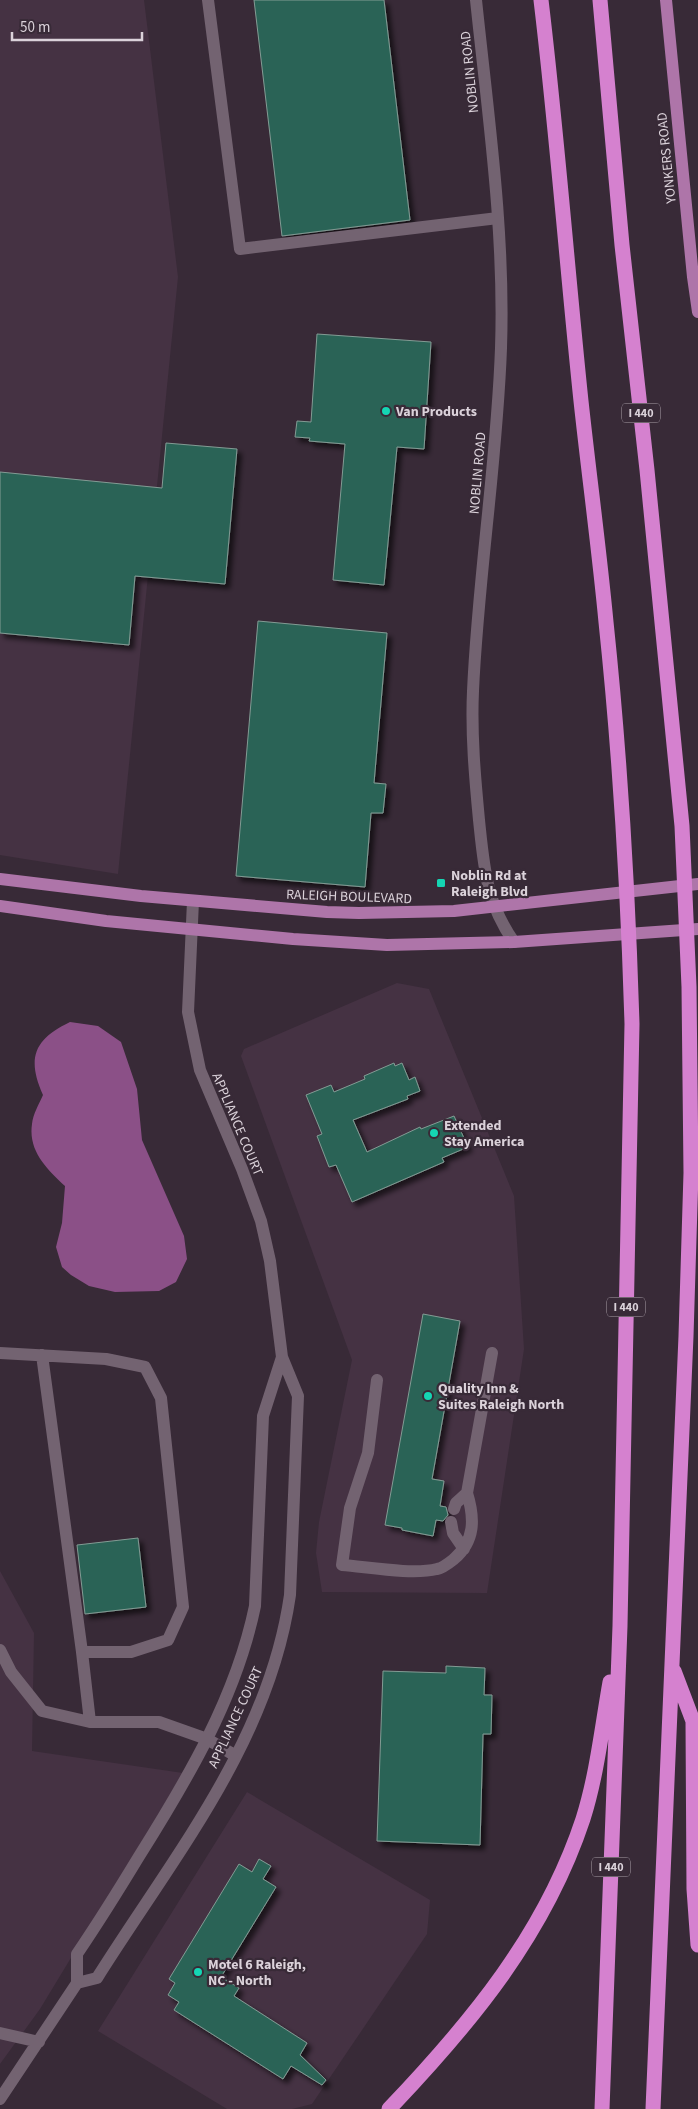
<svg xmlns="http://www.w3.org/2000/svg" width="698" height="2109" viewBox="0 0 698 2109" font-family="'Source Sans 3',sans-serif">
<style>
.built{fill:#453243}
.water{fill:#8b5087}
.building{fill:#296457;stroke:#839b94;filter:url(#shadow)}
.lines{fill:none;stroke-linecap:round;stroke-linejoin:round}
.minor{stroke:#736371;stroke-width:12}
.major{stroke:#ae75a9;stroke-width:12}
.highway{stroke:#d581cf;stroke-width:15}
.poi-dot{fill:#15d5b3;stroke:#382a37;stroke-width:2}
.labels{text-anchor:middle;stroke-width:4.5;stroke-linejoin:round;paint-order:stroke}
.shield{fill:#382a37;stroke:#aaa0a9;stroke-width:1}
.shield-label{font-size:12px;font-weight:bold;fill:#dbd2da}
.street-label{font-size:14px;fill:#dbd2da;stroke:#382a37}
.poi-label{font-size:14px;font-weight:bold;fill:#dbd2da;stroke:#382a37;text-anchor:start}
</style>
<defs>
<filter id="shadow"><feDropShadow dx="4.5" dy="4.5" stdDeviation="2.5" flood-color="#0009"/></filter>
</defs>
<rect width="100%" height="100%" fill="#382a37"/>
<path class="built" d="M0,0H144L178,277L118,874L0,855Z
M397,983L429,989L514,1196L524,1349L487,1593L322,1592L316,1553L319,1522L352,1360L241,1056L244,1049Z
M0,1571L34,1633L32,1751L183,1773L40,2009L0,2064Z
M247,1792L430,1900L427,1934L312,2104L292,2109H227L98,2031Z"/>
<path class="water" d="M70,1022L98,1026L121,1042L137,1089L142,1140L184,1236L187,1259L176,1282L159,1291L115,1292L89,1286L71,1275L62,1267L56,1247L62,1223L65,1186C47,1169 28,1151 32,1124C33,1114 39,1104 43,1095C26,1057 35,1039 70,1022Z"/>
<path class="building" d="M254,0H384L410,220L282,236Z
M317,334L431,342L424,449L397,447L384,585L333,580L345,444L309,441L310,438L295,437L297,421L311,422Z
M166,443L237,449L225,584L135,576L129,645L0,633V472L162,488Z
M258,621L387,633L374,783L386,784L383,813H371L365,887L236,876Z
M394,1063L395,1066L402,1063L409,1080L415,1077L420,1091L407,1096L408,1099L353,1120L367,1152L420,1127L421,1129L454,1116L468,1147L442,1158L444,1162L352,1202L336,1165L329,1167L317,1136L322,1134L306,1095L331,1085L334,1092L365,1079L364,1076Z
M423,1314L460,1321L432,1479L444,1481L440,1506L446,1507L448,1515L443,1521L436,1520L433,1536L402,1530V1528L385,1525Z
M138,1538L146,1607L85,1614L77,1545Z
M446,1666L485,1668L484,1695H492L491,1734H483L480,1845L377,1841L383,1671L446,1673Z
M259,1859L271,1866L263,1879L276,1887L221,1977L239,1988L234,1996L307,2043L300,2055L326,2080L322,2085L291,2066L283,2079L174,2010L179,2002L168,1995L175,1983L169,1979L239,1864L252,1872Z"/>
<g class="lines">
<path class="minor" d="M208,0L240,249L498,218
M476,0C488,115 505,232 501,348C497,463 478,577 473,691C471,734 475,778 479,820C484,868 486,902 514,942
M0,1353L106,1359L145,1367L161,1398L183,1607L168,1640L131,1652H82L90,1722
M42,1355L82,1652
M377,1380L368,1453L350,1508L342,1565C368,1567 412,1575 437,1569C443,1568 449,1563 454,1559C475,1541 475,1519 467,1493L492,1353
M454,1509L456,1503L467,1493
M451,1522L453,1533L464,1549
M0,1650L11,1672L42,1711L90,1722H159L207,1739L236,1756
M77,1983L97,1978C173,1857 269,1742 290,1595L298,1396L282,1357L270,1261L261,1221L242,1169L200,1070L188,1012L193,901
M0,2033L39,2042
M0,2099L77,1983V1954C98,1923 118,1891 138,1858C187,1780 236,1698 255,1606L263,1416L282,1357"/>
<path class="major" d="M666,0L693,277L698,312
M0,879L141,896L327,912L359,913L454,911L698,884
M0,906L106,921L293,939L387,945L514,942L698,929"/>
<path class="highway" d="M541,0C557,133 567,267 581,401C589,475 599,548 606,622C620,755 628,890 632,1024L620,1626L602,2109
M600,0L622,245L647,470L682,826L689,987L691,1173L686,1336L653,2109
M674,1671L693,1721L694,1889L698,1945
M389,2109C471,2023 545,1934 583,1819C597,1775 602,1727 610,1682"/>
</g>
<g class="poi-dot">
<circle cx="386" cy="411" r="5"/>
<rect x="436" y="878" width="10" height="10" rx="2.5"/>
<circle cx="434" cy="1133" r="5"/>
<circle cx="428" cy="1396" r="5"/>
<circle cx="198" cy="1972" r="5"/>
</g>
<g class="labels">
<g class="shield">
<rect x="622" y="403.5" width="38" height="19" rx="4"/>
<rect x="607" y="1297.5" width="38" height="19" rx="4"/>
<rect x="592" y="1857.5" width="38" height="19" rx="4"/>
</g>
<g class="shield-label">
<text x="641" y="417">I 440</text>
<text x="626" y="1311">I 440</text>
<text x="611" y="1871">I 440</text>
</g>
<g class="street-label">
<text transform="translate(469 72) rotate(-96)" y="5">NOBLIN ROAD</text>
<text transform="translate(666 158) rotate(-96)" y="5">YONKERS ROAD</text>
<text transform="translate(477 473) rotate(-85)" y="5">NOBLIN ROAD</text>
<text transform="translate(349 896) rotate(2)" y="5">RALEIGH BOULEVARD</text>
<text transform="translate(238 1124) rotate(67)" y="5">APPLIANCE COURT</text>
<text transform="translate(235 1717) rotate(-65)" y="5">APPLIANCE COURT</text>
</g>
<g class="poi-label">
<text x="396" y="416">Van Products</text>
<text x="451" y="880">Noblin Rd at<tspan x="451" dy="16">Raleigh Blvd</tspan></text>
<text x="444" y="1130">Extended<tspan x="444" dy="16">Stay America</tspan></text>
<text x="438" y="1393">Quality Inn &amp;<tspan x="438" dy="16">Suites Raleigh North</tspan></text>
<text x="208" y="1969">Motel 6 Raleigh,<tspan x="208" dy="16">NC - North</tspan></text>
</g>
</g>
<path d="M12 32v8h130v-8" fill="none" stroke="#dbd2da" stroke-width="2.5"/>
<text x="20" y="32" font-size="15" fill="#dbd2da" stroke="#382a37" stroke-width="4" paint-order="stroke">50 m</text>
</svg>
